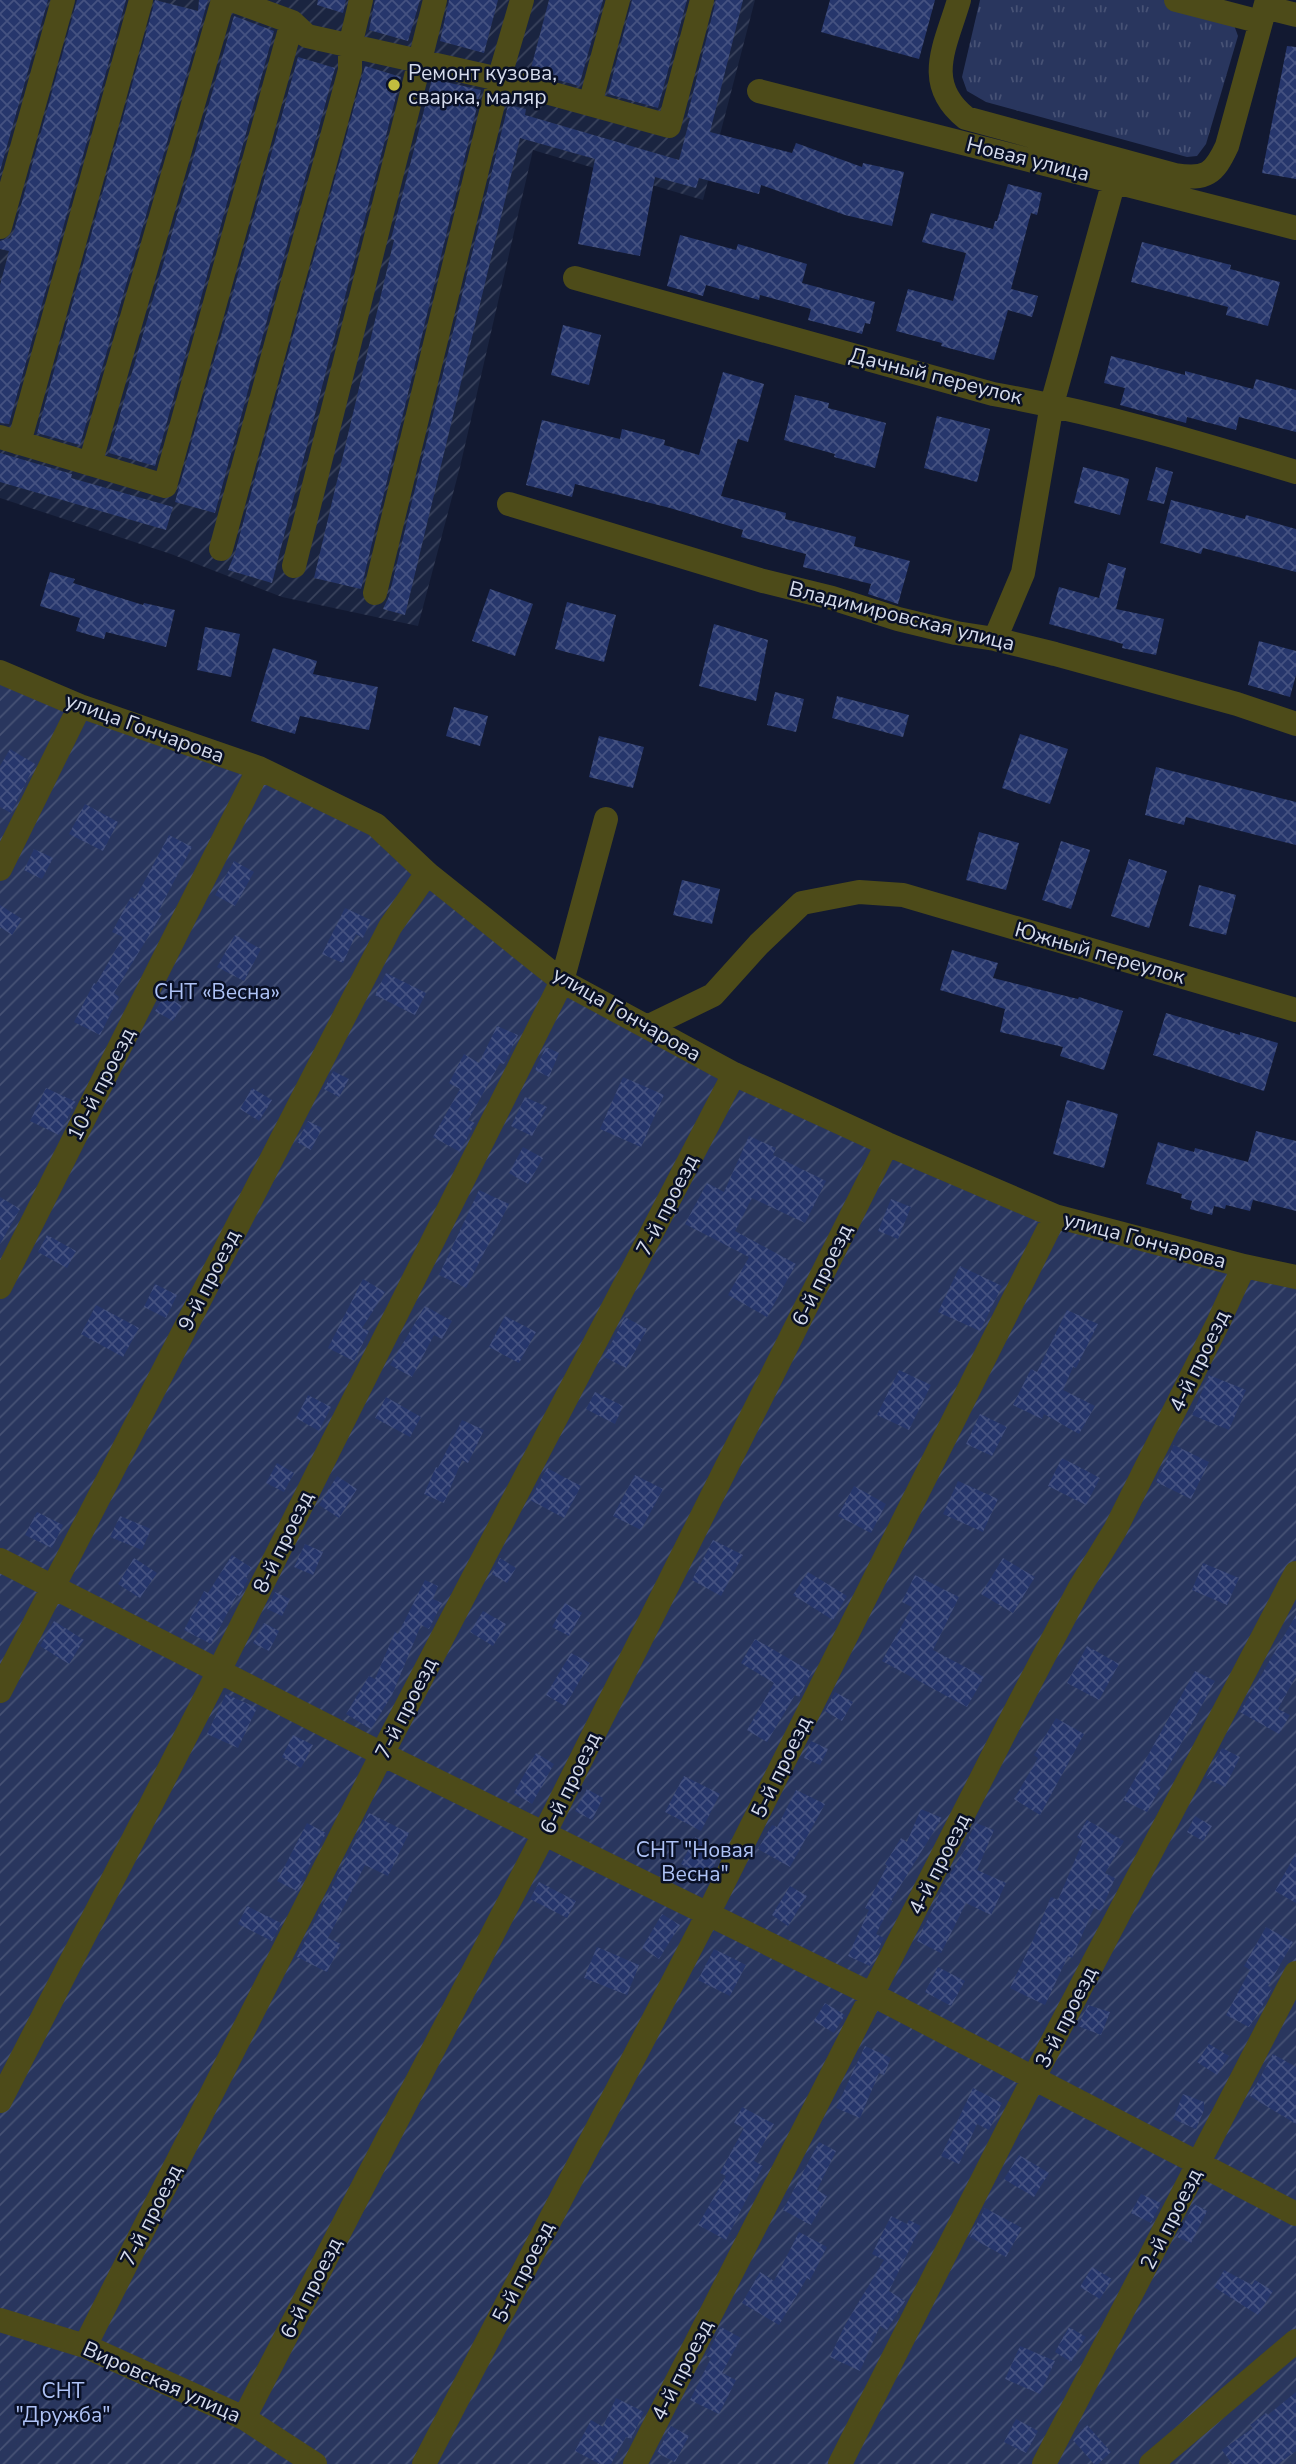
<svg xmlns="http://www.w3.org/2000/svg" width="1296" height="2464" viewBox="0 0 1296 2464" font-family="'Nunito Sans',sans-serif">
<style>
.industrial{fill:url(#industrial-furrows)}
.grass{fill:url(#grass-tufts)}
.garden{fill:url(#garden-furrows)}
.building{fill:url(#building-cross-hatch)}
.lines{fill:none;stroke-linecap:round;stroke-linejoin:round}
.minor{stroke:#4d4b19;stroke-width:24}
.poi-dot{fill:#c2bd3f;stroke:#091026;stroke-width:2.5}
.labels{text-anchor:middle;stroke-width:5;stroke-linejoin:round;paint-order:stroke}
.poi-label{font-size:21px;fill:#d5dbec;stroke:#091026;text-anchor:start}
.street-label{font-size:21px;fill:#d5dbec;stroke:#091026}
.park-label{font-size:21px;fill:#afc3f6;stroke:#091026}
</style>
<defs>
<pattern id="industrial-furrows" width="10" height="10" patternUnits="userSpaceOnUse" patternTransform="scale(1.75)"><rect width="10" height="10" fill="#1a2440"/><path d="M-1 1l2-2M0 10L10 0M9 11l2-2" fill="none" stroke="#3a435c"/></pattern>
<pattern id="grass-tufts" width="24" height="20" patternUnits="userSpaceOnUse" patternTransform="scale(1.75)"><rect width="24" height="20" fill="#29365e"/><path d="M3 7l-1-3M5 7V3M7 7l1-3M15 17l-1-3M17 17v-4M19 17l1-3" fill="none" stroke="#475275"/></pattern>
<pattern id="garden-furrows" width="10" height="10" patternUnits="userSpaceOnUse" patternTransform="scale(1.75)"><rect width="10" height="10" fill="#29365e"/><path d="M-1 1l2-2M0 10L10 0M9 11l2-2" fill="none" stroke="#475275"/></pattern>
<pattern id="building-cross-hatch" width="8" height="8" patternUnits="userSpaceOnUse" patternTransform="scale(1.75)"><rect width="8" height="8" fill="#26366c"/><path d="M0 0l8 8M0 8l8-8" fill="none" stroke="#455281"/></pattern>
</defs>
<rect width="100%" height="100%" fill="#121931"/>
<path class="industrial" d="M0,0H755L703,200L533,150L460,467L418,626L282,597L171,554L0,498Z"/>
<path class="grass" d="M980,0H1168L1230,14L1238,36L1206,144L1197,156L1187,157L986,102L967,91L962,77Z"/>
<path class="garden" d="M0,672L376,825L562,981L1055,1216L1296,1277V2464H0Z"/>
<path class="building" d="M0,0H48L0,171Z
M77,0H126L9,424L0,423V285L9,251L0,249V241L10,238L14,231Z
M155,0L198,11L199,0H208L80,445L37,433Z
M318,0H346L343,13L317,5Z
M375,0H420L408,41L369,30Z
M449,0H498L484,53L440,41Z
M549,0H603L579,86L530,72Z
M632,0H687L658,108L608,94Z
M716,0H743L710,132L792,153L796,143L862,167L863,163L904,172L892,226L845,215L761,185L759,194L699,178L696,188L655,177L640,256L578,244L595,159L520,138L405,615L383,609L389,596L508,105L526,109L525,115L679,160L690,118L687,117Z
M830,0H935L919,59L821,32Z
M234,16L274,31L155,466L109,453Z
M1287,46L1296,47V179L1262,173Z
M298,57L335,68L215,513L175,502Z
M365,66L401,77L272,583L228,570L235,553Z
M432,79L481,90L361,589L314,578L394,240L391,239Z
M1008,184L1042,193L1037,215L1031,213L1011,289L1038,296L1032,317L1008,310L994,360L941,346L942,343L896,331L908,289L953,301L966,253L922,242L931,213L993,229L995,221H997Z
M680,235L736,250L738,244L807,264L802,283L875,302L870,324L865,323L862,334L808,320L811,309L760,295L759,300L706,285L703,296L667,286Z
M1142,242L1231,265L1230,269L1280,282L1268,326L1226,315L1228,307L1131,282Z
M563,325L601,335L589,385L551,375Z
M1111,356L1185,375V371L1253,389L1256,379L1296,390V432L1239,417L1236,430L1187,417L1186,423L1120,405L1125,388L1104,383Z
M723,372L764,384L748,442L738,439L721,496L786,513L785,519L856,537L854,546L910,561L898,604L868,594L871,584L803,567L806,554L741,537L743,530L670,508L575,484L572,497L526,485L542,420L620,439L622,429L665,440L664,445L699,455Z
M795,395L829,403L828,408L886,423L875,468L834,457L835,454L784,440Z
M937,416L990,429L977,482L924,468Z
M0,453L72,474L71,478L173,507L166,530L0,482Z
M1083,467L1129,479L1120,515L1074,503Z
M1156,467L1173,472L1164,504L1147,500Z
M1171,500L1245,519L1246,515L1296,529V572L1203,548L1201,554L1160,543Z
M1108,563L1126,568L1116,609L1164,619L1156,655L1122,648L1123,644L1049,624L1059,587L1099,598Z
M50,572L75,579L73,583L143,605L144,603L175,610L166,647L106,632L104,639L76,631L80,618L40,606Z
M490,589L533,604L515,656L472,641Z
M567,602L616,615L604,662L555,649Z
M714,624L768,640L756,701L699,686Z
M205,627L240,634L231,677L197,670Z
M1259,641L1296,651V675L1290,697L1248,685Z
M273,648L317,661L313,674L378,687L369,730L300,716L295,734L251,721Z
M775,692L804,699L796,732L767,725Z
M837,696L909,715L903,737L832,718Z
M454,707L488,716L480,746L446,736Z
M1020,734L1068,749L1050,804L1002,788Z
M599,736L644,747L633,788L589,777Z
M10,749L35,764L11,813L0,807V766Z
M1156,767L1296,802V845L1186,817L1184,825L1145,815Z
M85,804L118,822L103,851L69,834Z
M979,832L1019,843L1006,890L966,880Z
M169,835L192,847L158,912L162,914L114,993L119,997L100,1035L74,1022L94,983L96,984L123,937L112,932L131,897L135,899Z
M1061,841L1090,850L1071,909L1042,900Z
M34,849L53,858L42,879L24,870Z
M1129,859L1167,871L1149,928L1111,916Z
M234,861L254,872L235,906L215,895Z
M682,880L720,889L712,924L673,915Z
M1199,885L1236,895L1226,935L1189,926Z
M0,905L22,919L12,935L0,927Z
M345,908L371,920L363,938L356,934L343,963L322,954Z
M235,935L261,949L244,981L217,967Z
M952,950L998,963L993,978L1078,999L1079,997L1123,1011L1104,1070L1060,1056L1063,1047L1000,1032L1005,1009L940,990Z
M386,973L426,993L415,1015L375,995Z
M165,995L182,1006L173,1021L155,1011Z
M1166,1013L1240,1035V1032L1278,1043L1264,1091L1153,1055Z
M497,1026L518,1035L504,1064L500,1063L468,1120L475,1123L460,1152L433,1137L460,1089L449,1083L464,1054L479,1063Z
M546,1047L559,1053L549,1077L535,1070Z
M333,1071L349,1079L339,1097L324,1089Z
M623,1077L664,1095L641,1147L600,1129Z
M46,1088L76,1102L59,1135L30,1121Z
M252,1088L272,1100L259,1121L240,1109Z
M525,1097L547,1107L532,1136L511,1126Z
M1067,1100L1118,1114L1104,1168L1053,1154Z
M308,1121L322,1128L311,1150L297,1142Z
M1256,1131L1296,1141V1211L1253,1200L1250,1211L1226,1205L1225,1209L1214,1206L1212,1215L1190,1209L1192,1201L1181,1198L1182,1194L1146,1184L1158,1142L1194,1152L1195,1148L1248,1162Z
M749,1136L776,1148L773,1155L826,1181L805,1223L752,1198L735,1231L796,1264L767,1317L728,1295L749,1257L685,1224L707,1183L724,1192Z
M523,1147L543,1158L528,1184L509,1173Z
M479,1190L509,1204L466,1288L439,1275Z
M0,1197L20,1209L0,1244Z
M891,1199L911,1207L898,1239L878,1231Z
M47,1235L76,1251L67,1268L38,1252Z
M960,1266L1002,1286L980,1331L938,1312Z
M363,1279L385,1292L362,1328L369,1331L354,1361L328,1348Z
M155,1284L177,1295L166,1318L144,1307Z
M96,1305L139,1328L123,1357L81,1334Z
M425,1306L452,1321L442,1339L434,1335L412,1377L390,1365Z
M1067,1310L1098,1324L1076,1368L1073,1367L1063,1390L1095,1406L1079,1434L1044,1414L1042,1419L1013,1405L1031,1369L1037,1372Z
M505,1316L536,1332L519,1363L489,1347Z
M625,1317L647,1329L626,1368L604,1357Z
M899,1370L931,1385L909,1430L877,1415Z
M1209,1375L1246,1390L1229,1430L1192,1415Z
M595,1392L623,1406L615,1424L586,1409Z
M308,1395L331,1407L319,1431L296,1418Z
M386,1397L421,1417L410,1437L375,1418Z
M980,1414L1007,1427L992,1456L966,1444Z
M462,1420L484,1430L468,1463L462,1460L444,1503L424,1494L436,1467L438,1468Z
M1174,1445L1209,1462L1191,1499L1156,1482Z
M1062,1458L1100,1478L1086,1505L1048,1486Z
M277,1463L294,1473L284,1492L266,1483Z
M547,1468L581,1486L564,1518L530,1500Z
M635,1475L663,1489L641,1530L613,1516Z
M337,1476L357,1489L339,1518L319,1505Z
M958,1481L998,1499L983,1532L943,1514Z
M854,1486L886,1504L871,1533L838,1516Z
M37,1512L63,1525L52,1548L25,1535Z
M120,1516L151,1529L142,1550L110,1537Z
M713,1540L743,1555L721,1596L692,1580Z
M305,1544L323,1552L313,1575L294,1567Z
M232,1555L252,1568L246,1578L248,1579L240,1596L237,1595L211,1644L184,1630L204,1591L208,1593Z
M134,1558L157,1573L140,1598L118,1584Z
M500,1558L516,1568L507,1583L492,1574Z
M1003,1558L1035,1577L1013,1613L981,1594Z
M1203,1563L1239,1578L1227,1605L1192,1590Z
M808,1572L847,1596L833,1620L793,1595Z
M915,1575L959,1597L933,1650L984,1677L967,1707L882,1661L912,1607L902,1602Z
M425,1580L438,1586L433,1599L442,1603L429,1629L421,1625L392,1695L371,1729L346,1714L369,1676L375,1679L395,1632L398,1634Z
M275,1592L290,1599L282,1616L267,1609Z
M565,1603L582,1613L569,1636L552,1627Z
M483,1611L506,1624L493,1646L470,1632Z
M1296,1615V1676L1278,1709L1290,1715L1279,1734L1240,1712Z
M54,1621L84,1640L69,1664L40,1646Z
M264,1623L279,1631L269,1651L253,1643Z
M755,1639L812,1672L799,1697L795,1695L767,1742L747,1730L774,1683L741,1663Z
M1087,1646L1119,1664L1099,1700L1067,1683Z
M571,1653L590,1663L565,1706L546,1695Z
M1195,1671L1215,1681L1158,1786L1161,1787L1147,1812L1123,1800Z
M835,1692L853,1702L842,1721L825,1711Z
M226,1694L257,1708L238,1748L207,1734Z
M1056,1718L1084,1734L1040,1815L1014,1799L1038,1758L1034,1755Z
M293,1735L313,1745L301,1768L282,1757Z
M811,1741L828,1749L820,1765L804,1758Z
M1222,1748L1240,1757L1225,1787L1206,1778Z
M536,1753L554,1764L532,1804L514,1793Z
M684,1776L720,1794L701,1831L665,1812Z
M587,1789L603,1798L592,1820L575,1811Z
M796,1790L825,1804L790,1867L758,1849L772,1825L777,1827Z
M921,1809L942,1818L891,1901H893L876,1934L884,1938L870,1966L848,1956L869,1910L865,1908L887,1866L885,1864L901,1838L907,1842Z
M369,1813L409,1833L388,1876L365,1865L328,1938L341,1944L327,1972L297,1957Z
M1195,1816L1212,1826L1203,1841L1187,1832Z
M1087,1820L1124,1841L1105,1873L1115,1878L1101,1911L1094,1908L1072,1958L1068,1956L1045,2005L1010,1988L1033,1940L1051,1897L1058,1900L1083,1841L1077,1837Z
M307,1823L326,1833L297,1891L277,1881Z
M976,1823L994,1830L977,1870L1006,1883L991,1915L966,1903L941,1953L917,1941L946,1881L967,1846L965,1845Z
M695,1837L721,1852L707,1878L681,1864Z
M1296,1853V1903L1275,1891Z
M539,1882L576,1901L567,1918L530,1899Z
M790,1886L807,1896L788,1926L772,1915Z
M247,1906L281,1923L272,1941L238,1924Z
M662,1914L680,1925L659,1959L642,1948Z
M1266,1927L1293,1942L1268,1986L1272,1988L1262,2007L1249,2027L1226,2015L1250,1970L1244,1966Z
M597,1947L639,1965L627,1995L584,1978Z
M714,1949L746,1965L730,1996L698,1980Z
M938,1967L965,1981L951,2006L925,1992Z
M825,2003L845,2015L834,2033L814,2021Z
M1088,2005L1110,2012L1101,2035L1078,2026Z
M1209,2044L1229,2056L1217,2075L1197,2062Z
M865,2046L891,2058L884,2075L879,2073L860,2118L836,2108Z
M1273,2054L1296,2067V2124L1250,2096Z
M973,2088L1002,2103L989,2130L977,2124L959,2164L941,2156Z
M1183,2094L1204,2102V2110L1196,2129L1173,2119Z
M742,2107L774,2124L754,2161L763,2166L726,2240L698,2225L726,2176L720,2173L744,2128L734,2123Z
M819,2142L836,2151L817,2190L827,2196L811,2225L783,2210Z
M1019,2155L1049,2173L1034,2197L1004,2179Z
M1141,2194L1161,2203L1151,2223L1131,2213Z
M1194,2204L1207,2211L1191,2243L1177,2237Z
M985,2208L1022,2228L1006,2257L970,2237Z
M891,2216L907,2224L909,2220L921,2226L889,2291L905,2301L887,2330L880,2326L860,2371L830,2357L845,2325L884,2260L872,2254Z
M799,2232L827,2247L810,2280L807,2278L779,2325L742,2303L760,2272L774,2281Z
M1092,2267L1112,2279L1100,2299L1080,2287Z
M1224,2270L1252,2285L1255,2280L1273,2291L1258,2315L1214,2287Z
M721,2327L741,2338L722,2373L736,2380L719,2414L690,2400L711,2358L706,2356Z
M1069,2327L1086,2337L1071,2362L1055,2352Z
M1020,2346L1055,2361L1040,2394L1005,2379Z
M1296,2392V2451L1278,2464H1232L1222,2450L1253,2428L1250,2425L1266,2413L1268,2415Z
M616,2398L644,2412L631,2439L626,2437L611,2464H600L575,2451L591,2420L603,2427Z
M1016,2419L1038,2431L1026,2453L1004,2442Z
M1087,2425L1111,2452L1098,2464H1094L1073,2440Z
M671,2426L689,2436L675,2462L657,2453Z"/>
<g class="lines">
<path class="minor" d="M232,0L292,22L307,36L499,79L669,126L702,0
M959,0C946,45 922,83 966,118L1175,175C1206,180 1214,174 1227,146L1267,0
M1176,0L1261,22
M1265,7L1296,15
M759,91L1296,228
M590,104L618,0
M0,227L63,0
M575,278L993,394C1096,412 1196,442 1296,472
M0,437L165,486L292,22
M19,443L141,0
M90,464L223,0
M509,504L763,581L832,598L898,619L956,633L995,639L1055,654L1237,704L1296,724
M221,549L350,70V46L361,0
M294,566L435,0
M375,593L499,79L522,0
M995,639L1023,573L1052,404L1114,181
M0,672L80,706L259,768L376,825L427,873L562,981L734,1074L887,1144L1055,1216L1244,1266L1296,1277
M0,869L80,706
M647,1027L713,995L759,944L802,903L859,892L903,895L1296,1010
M0,1287L259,768
M0,1560L382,1754L873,1995L1296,2214
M0,1691L390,927L427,873
M0,2101L219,1671L562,981L606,819
M0,2320L85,2346L244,2418L315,2464
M85,2346L382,1754L734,1074
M244,2418L544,1834L887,1144
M424,2464L707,1916L1055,1216
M635,2464L1019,1704L1079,1589L1115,1530L1219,1321L1244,1266
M840,2464L1033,2079L1296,1573
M1044,2464L1296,1973
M1151,2464L1296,2341"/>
</g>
<circle class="poi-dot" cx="394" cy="85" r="7"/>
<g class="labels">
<g class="poi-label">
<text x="408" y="80">Ремонт кузова,<tspan x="408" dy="24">сварка, маляр</tspan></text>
</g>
<g class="street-label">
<text transform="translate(1028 159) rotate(14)" y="7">Новая улица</text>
<text transform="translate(936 376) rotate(14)" y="7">Дачный переулок</text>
<text transform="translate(902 616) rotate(14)" y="7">Владимировская улица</text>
<text transform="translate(145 728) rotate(20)" y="7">улица Гончарова</text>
<text transform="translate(1100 953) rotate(16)" y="7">Южный переулок</text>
<text transform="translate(627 1014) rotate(30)" y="7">улица Гончарова</text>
<text transform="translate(101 1084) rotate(-63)" y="7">10-й проезд</text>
<text transform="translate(667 1205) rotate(-63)" y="7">7-й проезд</text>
<text transform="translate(1145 1240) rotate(15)" y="7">улица Гончарова</text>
<text transform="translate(822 1275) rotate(-64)" y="7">6-й проезд</text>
<text transform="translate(209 1280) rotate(-63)" y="7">9-й проезд</text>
<text transform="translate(1199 1361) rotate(-64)" y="7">4-й проезд</text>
<text transform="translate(283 1542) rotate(-64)" y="7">8-й проезд</text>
<text transform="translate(406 1708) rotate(-63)" y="7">7-й проезд</text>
<text transform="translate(781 1767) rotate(-64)" y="7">5-й проезд</text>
<text transform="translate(570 1783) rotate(-64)" y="7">6-й проезд</text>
<text transform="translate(939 1864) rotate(-63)" y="7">4-й проезд</text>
<text transform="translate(1066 2017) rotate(-63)" y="7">3-й проезд</text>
<text transform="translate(151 2215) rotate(-63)" y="7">7-й проезд</text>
<text transform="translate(1171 2219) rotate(-63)" y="7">2-й проезд</text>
<text transform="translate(523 2272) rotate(-63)" y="7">5-й проезд</text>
<text transform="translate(311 2288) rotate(-63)" y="7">6-й проезд</text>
<text transform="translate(682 2370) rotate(-63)" y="7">4-й проезд</text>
<text transform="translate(162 2382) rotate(24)" y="7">Вировская улица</text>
</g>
<g class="park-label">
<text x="217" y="999">СНТ «Весна»</text>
<text x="695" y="1857">СНТ "Новая<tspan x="695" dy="24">Весна"</tspan></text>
<text x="63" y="2398">СНТ<tspan x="63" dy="24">"Дружба"</tspan></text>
</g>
</g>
</svg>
